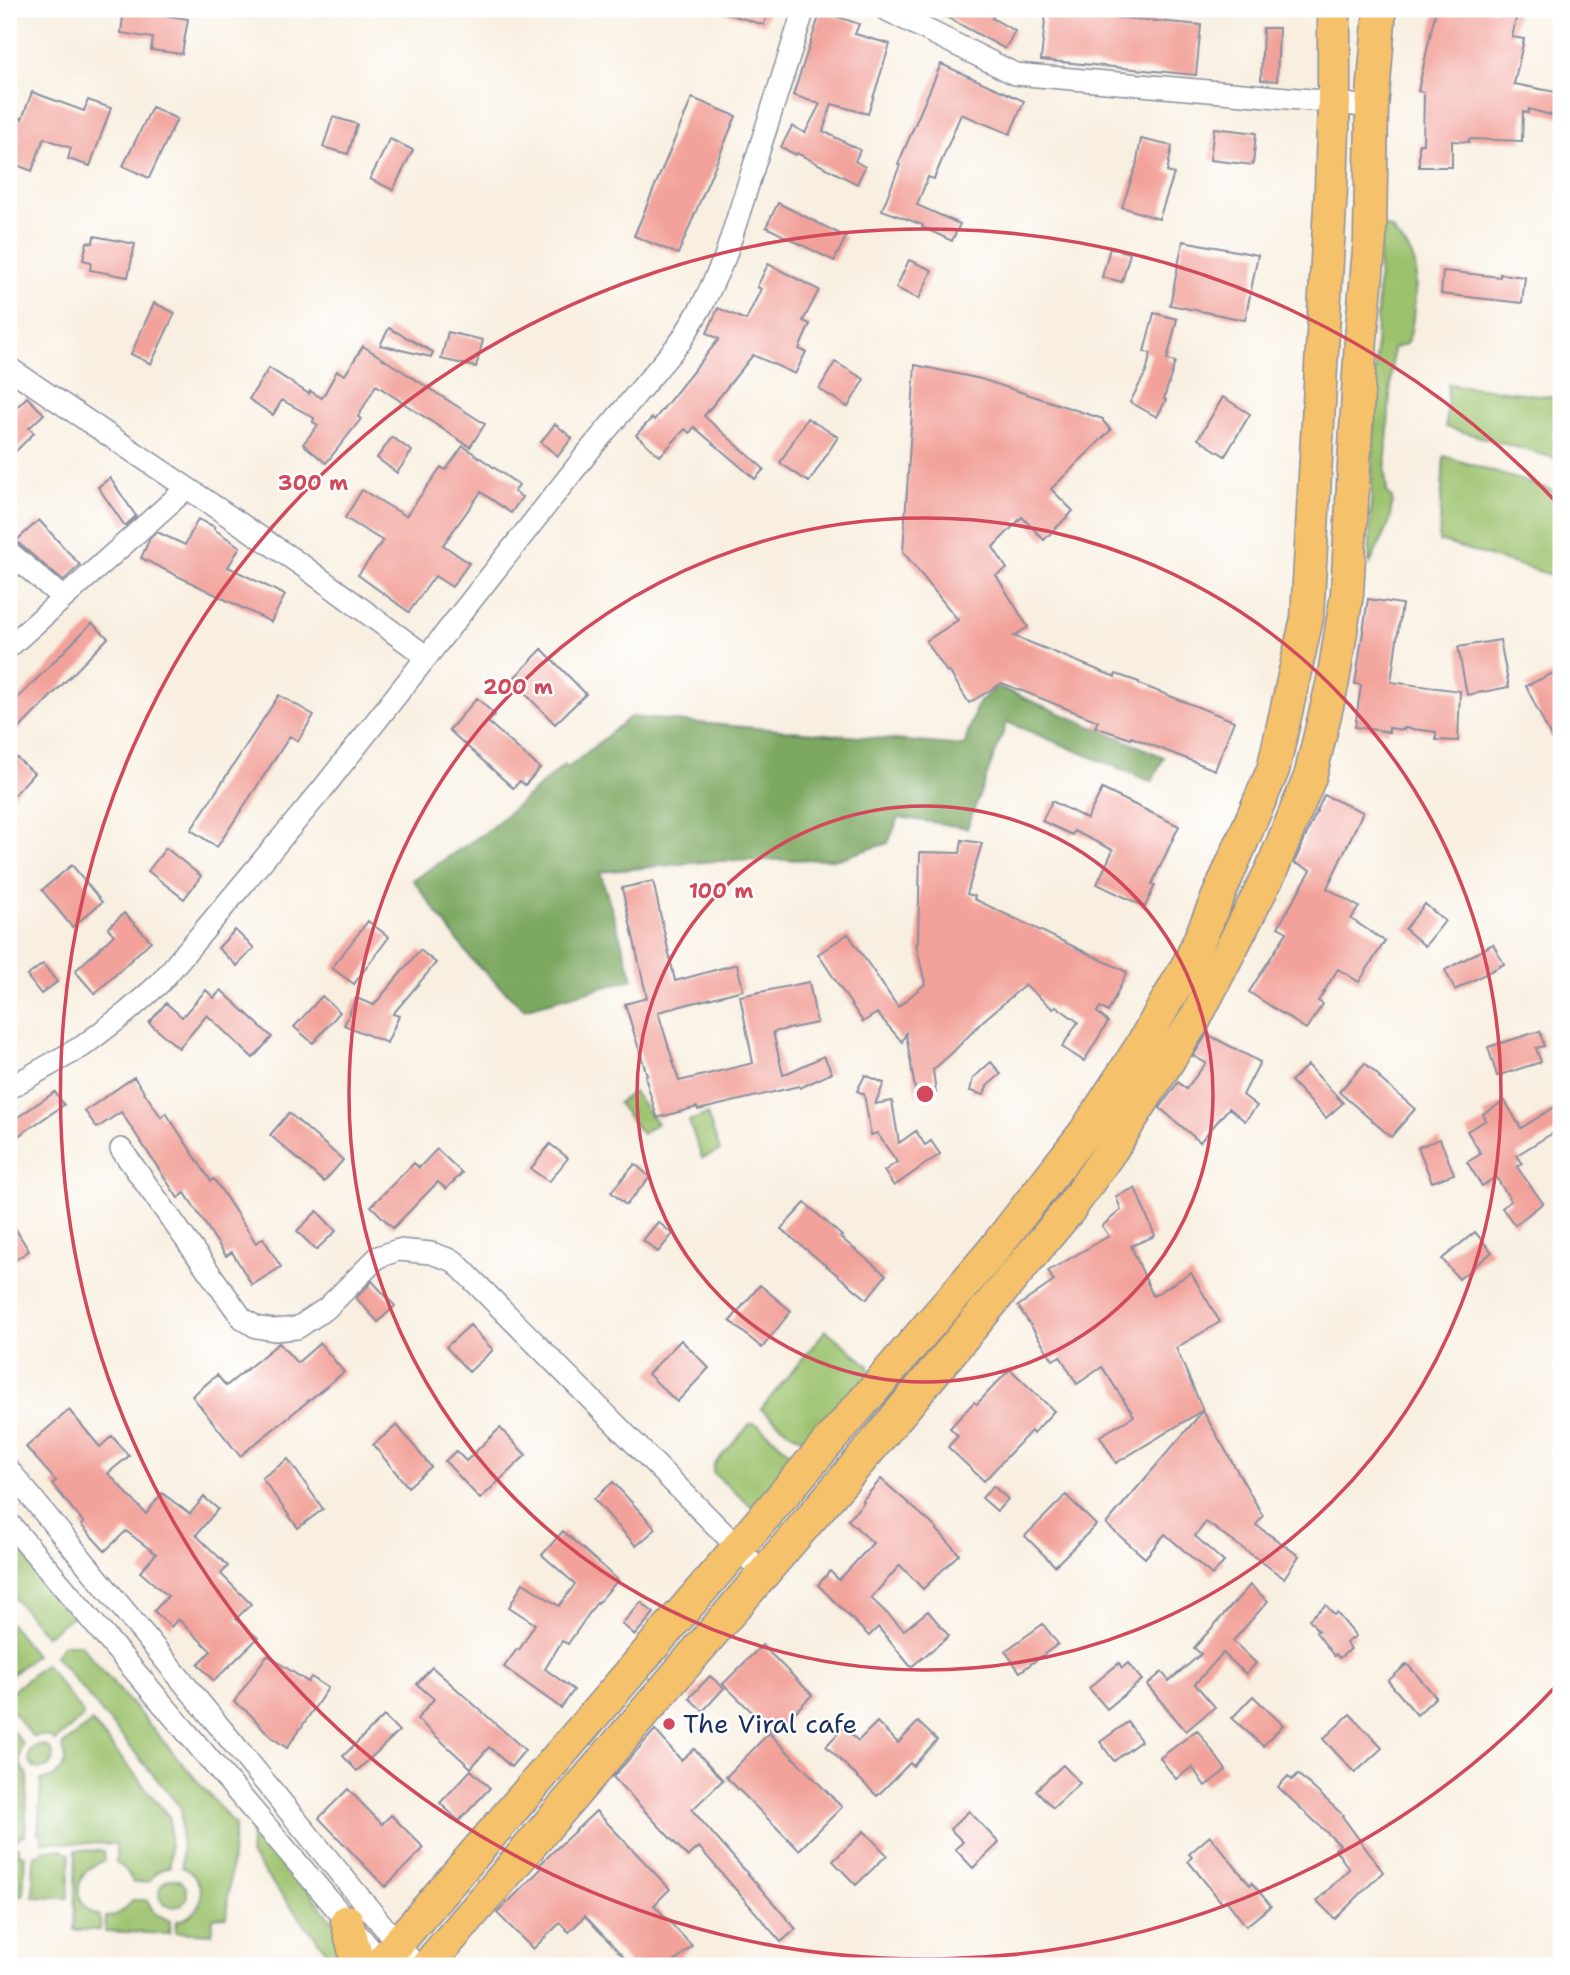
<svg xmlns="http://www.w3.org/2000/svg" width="1570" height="1975" viewBox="0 0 1570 1975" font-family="'Shantell Sans',sans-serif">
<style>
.green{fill:#9cc26d;stroke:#5c7866;stroke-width:2}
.forest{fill:#7da860;stroke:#4c6c5f;stroke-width:2}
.building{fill:#f2a29a}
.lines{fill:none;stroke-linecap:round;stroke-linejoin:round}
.minor-casing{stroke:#8a8f9f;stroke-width:24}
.highway-casing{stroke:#8a8f9f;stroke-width:35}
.minor{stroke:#fff;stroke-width:21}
.highway{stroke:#f5c16b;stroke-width:32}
.ring{fill:none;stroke:#d1495b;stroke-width:3.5}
.poi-dot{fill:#d1495b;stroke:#fff;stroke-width:2.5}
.labels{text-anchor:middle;stroke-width:5;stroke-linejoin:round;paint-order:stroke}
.poi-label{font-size:26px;fill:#1b2f5e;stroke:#fff;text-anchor:start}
.centre{fill:#d1495b;stroke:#fff;stroke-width:3.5}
.ring-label{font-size:21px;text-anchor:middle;font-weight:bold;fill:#d1495b;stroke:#fff;stroke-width:5;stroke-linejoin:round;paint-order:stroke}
</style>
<rect width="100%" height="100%" fill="#fff"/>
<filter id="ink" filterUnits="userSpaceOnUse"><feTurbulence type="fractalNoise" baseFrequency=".0143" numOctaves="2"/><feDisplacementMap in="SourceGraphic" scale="14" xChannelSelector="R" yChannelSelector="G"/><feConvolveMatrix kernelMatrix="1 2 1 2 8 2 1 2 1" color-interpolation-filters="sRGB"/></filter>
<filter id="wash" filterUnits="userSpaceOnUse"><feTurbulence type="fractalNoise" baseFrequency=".00686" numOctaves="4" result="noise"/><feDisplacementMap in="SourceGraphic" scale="28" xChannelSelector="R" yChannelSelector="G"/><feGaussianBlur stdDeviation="1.57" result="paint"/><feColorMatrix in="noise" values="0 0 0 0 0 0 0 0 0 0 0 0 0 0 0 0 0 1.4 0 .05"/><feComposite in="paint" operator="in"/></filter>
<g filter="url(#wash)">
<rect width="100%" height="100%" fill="#f8efe0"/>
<path class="green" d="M1382,227H1388L1395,232V235C1404,242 1410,251 1414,261C1418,272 1414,332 1407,342C1404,347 1398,347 1393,348L1385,473L1387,492L1392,498L1390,521L1369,566L1380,230Z
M1448,384L1561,398V460L1446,427Z
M1444,456L1561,493V578L1439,541Z
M633,1092L657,1123L642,1134L618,1103Z
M707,1114L720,1151L702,1158L689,1121Z
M826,1330L868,1365L872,1373L812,1441L794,1435L761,1409Z
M750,1424H757L796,1458L752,1507L713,1473V1466Z
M9,1530L78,1612L46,1636L9,1592Z
M9,1622L35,1655L9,1677Z
M63,1644H80L235,1825L226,1917L213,1918L212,1934L175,1932L176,1921C208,1916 209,1880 182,1867L181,1808L55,1656Z
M45,1664L83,1713V1717L55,1741C49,1734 41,1735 33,1737L9,1707V1694Z
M92,1722L170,1818V1866L156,1872L149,1882L133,1883C129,1873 125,1868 116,1863V1844L42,1842V1834H38L41,1780C52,1780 65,1771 65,1758C65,1754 63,1750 62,1746Z
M9,1727L23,1744C18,1755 18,1767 28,1775L25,1836H19L18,1840H9Z
M29 1757a12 12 0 1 1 24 0a12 12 0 1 1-24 0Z
M252,1822L336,1925L347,1966H321L328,1957L324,1948L250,1855Z
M9,1847H19V1854L25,1855L23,1895L9,1894Z
M41,1850H63L70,1854L68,1898L33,1897L34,1855H41Z
M76,1850L104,1851L105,1861C74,1868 68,1906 100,1916V1930H74Z
M159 1893a14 14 0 1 1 28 0a14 14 0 1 1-28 0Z
M132,1900H147L154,1913L170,1921L169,1934L105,1931L106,1917C118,1916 125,1910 132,1900Z"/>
<path class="forest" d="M996,686L1164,757L1152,782L1007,722L967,828L899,817L888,843L838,859L713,861L600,872L633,979L524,1009L472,960L413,880L486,832L564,765L568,768L630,717L964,746L977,705Z"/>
<g id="blocks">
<path class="building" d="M124,9L188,19L182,54L151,50L153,38L121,33Z
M723,9H769L764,25L722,12Z
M932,9H985L994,14L992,18L1015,31L1005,49Z
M1436,9H1518L1512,37L1524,39L1514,84L1561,93V118L1529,109L1528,113L1523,112L1522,141L1469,139V142L1452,141V167H1419V144H1423L1424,92L1418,91Z
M821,11L859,24L855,34L890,44L868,114L832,104L823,131L860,150L855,161L865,167L857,184L797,153L796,155L781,147L792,126L805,133L820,104L793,95Z
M1046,11L1201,25L1196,75L1041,60Z
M1263,28H1279L1277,81L1261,80Z
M941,64L1024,101L1010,134L961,114L934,179L928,177L917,205L960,224L952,241L922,227L923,225L882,210L900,165L898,164Z
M32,92L84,111L88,100L111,108L90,166L68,159L71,148L44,138L32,171L9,162V114L22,119Z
M692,98L736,116L678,254L634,236Z
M152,107L177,119L149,178L123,166Z
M333,117L357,124L348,154L323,147Z
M1214,128L1256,133L1253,165L1210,160Z
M390,139L413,150L393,190L370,179Z
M1141,139L1172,146L1167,172L1174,174L1159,219L1122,207L1136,166Z
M778,203L846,237L834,261L766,227Z
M94,236L135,244L128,277L90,270L91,262L83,260L87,242L93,243Z
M1183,241L1258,255L1245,320L1170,305Z
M1110,248L1130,253L1122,282L1102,277Z
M909,260L932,270L919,299L896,288Z
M768,264L819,290L803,321L810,324L799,349L806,352L795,374L753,355L704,416L764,469L755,479L694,427L690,433L685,429L660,456L636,435L652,418L654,420L719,339L707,333L718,308L746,320L761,289L757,287Z
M1443,271L1500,277V274L1525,277L1522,303L1441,294Z
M154,303L175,313L151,364L131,354Z
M1154,313L1177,319L1167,360L1175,362L1164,399L1166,400L1157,417L1130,402L1146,372L1151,353L1144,352Z
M389,328L433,352L431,357L380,345Z
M448,332L483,340L476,367L441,359Z
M363,346L485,424L470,447L376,385L358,417L361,419L326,463L303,444L318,425L313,422L314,418L282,400L273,415L249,399L269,368L309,394L310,391L322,398L337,371L345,375Z
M835,362L864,379L848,407L819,389Z
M915,365L981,379L1103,419V421L1111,430L1051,489L1073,511L1044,540L1022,517L993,547L1007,569L996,575L1028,627L1014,636L1115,677L1116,674L1139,682V684L1234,721L1215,770L1131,737V739L1095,727L1098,721L1002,683L969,703L949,671L947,672L926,641L958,620L903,552Z
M27,397L44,414L29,428L34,433L9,458V415Z
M1223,397L1250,414L1225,456L1198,439Z
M807,418L838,437L809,482L780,463Z
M555,424L572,438L558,456L541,442Z
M392,437L412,451L397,473L377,458Z
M463,446L519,485L514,492L522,497L511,513L481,492L443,545L469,563L452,587L435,576L409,612L358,575L383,541L345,518L362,490L406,516L441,467L446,470Z
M110,478L136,516L125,526L98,487Z
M198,519L215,527L214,529L240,547L228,567L285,595L271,622L141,558L150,538L157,532L185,545Z
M39,520L80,565L63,581L16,541Z
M1368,599L1402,604L1391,682L1460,691L1458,741L1436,740V732L1404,728V730L1389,728V732L1355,727L1361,685L1355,684Z
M92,623L108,638L9,739V707Z
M1500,640L1509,687L1467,695L1458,647Z
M542,649L586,694L555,724L512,680Z
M1553,673L1561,691V758L1526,686Z
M279,695L314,715L298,741L290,736L217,847L191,830Z
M477,698L495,715L488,722L540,768L525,785L520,781L513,788L449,730Z
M9,751L34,773L9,801Z
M1102,789L1179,826L1152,884L1155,885L1145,907L1097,884L1113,850L1074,831L1072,835L1042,821L1052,801L1087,819Z
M1324,795L1363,812L1327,888L1359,907L1351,919L1385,941L1359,982L1338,969L1318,1001L1323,1004L1306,1029L1249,992L1287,932L1278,927L1311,870L1294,863Z
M962,840L982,843L967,894L975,896L974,899L1127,972L1108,1012L1100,1007L1097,1012L1108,1022L1084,1061L1062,1047L1078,1022L1056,1006L1053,1009L1025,985L984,1020L952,1053L933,1070L936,1093L916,1096L906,1033L902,1042L877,1013L863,1022L818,954L848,934L898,1007L925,984L916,943H918L920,852L960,853Z
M166,848L201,876L184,899L148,871Z
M72,865L102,902L72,927L42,890Z
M653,881L675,981L737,964L743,990L658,1012L679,1081L753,1063L740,996L809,982L817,1023L773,1032L783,1075L824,1056L832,1073L800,1088L799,1086L698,1110L697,1107L657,1118L645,1076L647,1075L625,1004L647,998L622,888Z
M1425,904L1445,921L1425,946L1405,929Z
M124,913L151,941L95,994L75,971L114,935L108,928Z
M368,921L389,937L354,984L332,968Z
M235,930L254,948L237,966L218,948Z
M1493,944L1504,964L1455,990L1445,970Z
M420,950L436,963L393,1014L399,1016L387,1043L344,1025L356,998L374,1005Z
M43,964L57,982L41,994L27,976Z
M206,990L214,998L221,990L272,1037L253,1058L207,1015L179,1048L149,1023L166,1003L182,1017Z
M322,996L340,1012L313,1043L294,1027Z
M1540,1031L1544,1046L1536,1048L1541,1062L1497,1076L1488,1047Z
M1207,1034L1260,1062L1243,1095L1257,1106L1245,1121L1229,1108L1200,1142L1160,1108L1178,1082L1186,1089L1206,1063L1193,1056Z
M991,1062L1001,1074L987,1086L984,1095L970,1091L973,1078Z
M1365,1063L1380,1077L1379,1078L1415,1109L1391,1137L1339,1092Z
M1308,1065L1343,1103L1326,1118L1291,1081Z
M865,1075L884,1083L875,1104L892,1101L899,1143L916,1131L925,1145L931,1141L940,1154L894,1186L884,1171L897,1162L877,1133L871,1135L864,1094L857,1091Z
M134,1077L161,1117L166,1113L211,1181L214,1179L256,1243L263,1238L281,1267L252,1285L232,1252L226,1256L185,1193L178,1198L121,1112L97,1128L85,1111Z
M55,1092L64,1105L9,1142V1123Z
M1505,1101L1521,1128L1561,1103V1128L1517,1155L1522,1163L1517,1167L1543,1203L1515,1225L1502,1208L1511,1201L1496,1177L1482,1186L1467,1162L1481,1154L1467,1131L1486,1120L1483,1114Z
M289,1113L343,1160L324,1182L270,1135Z
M1440,1139L1454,1174L1432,1182L1418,1147Z
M550,1144L568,1158L549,1182L531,1169Z
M437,1149L462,1173L446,1189L438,1182L393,1228L371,1206L414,1163L419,1168Z
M635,1164L650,1177L626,1205L611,1192Z
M1135,1188L1155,1236L1131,1246L1153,1296L1191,1273L1220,1322L1176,1348L1203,1410L1116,1463L1100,1436L1134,1416L1102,1367L1077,1384L1060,1356L1053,1360L1018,1306L1054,1281L1048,1271L1109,1236L1102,1226L1121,1210L1116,1196Z
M805,1203L842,1236L840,1237L886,1275L867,1299L781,1229Z
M317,1211L336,1231L316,1250L297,1231Z
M9,1218L29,1251L9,1264Z
M658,1222L673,1234L658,1252L643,1240Z
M1475,1232L1492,1252L1459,1279L1442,1259Z
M372,1281L395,1306L378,1322L356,1298Z
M760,1285L791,1311L762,1348L730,1321Z
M470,1325L493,1350L469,1372L446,1347Z
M681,1340L709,1368L677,1402L648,1374Z
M279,1343L297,1363L320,1343L344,1372L240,1456L192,1396L217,1375L226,1386Z
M1010,1369L1054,1411L1033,1434L1031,1431L984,1481L948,1447L958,1436L950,1428L974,1402L977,1404Z
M69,1410L100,1447L112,1436L129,1456L108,1473L146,1514L162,1493L190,1514L204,1497L218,1509L196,1535L228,1566L221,1574L251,1604L236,1619L258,1638L214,1681L198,1664L211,1651L178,1619L171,1627L154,1611L168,1596L140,1572L156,1554L126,1531L105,1551L81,1525L84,1523L52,1484L56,1481L26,1447Z
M1203,1411L1263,1516L1256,1525L1299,1556L1284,1578L1206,1522L1195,1536L1224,1562L1212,1575L1165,1534L1145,1558L1106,1524Z
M397,1425L431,1467L408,1487L373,1445Z
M500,1428L526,1455L480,1499L445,1461L456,1451L466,1461Z
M288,1459L323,1509L298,1528L262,1478Z
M881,1479L932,1524L959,1554L923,1589L900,1565L871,1598L904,1630L928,1611L949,1636L911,1667L878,1627L869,1636L818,1585L830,1571L839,1580L873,1543L848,1520L864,1502L862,1501Z
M613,1482L656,1529L636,1546L594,1499Z
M993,1486L1008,1499L997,1511L982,1498Z
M1066,1495L1096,1525L1055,1566L1025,1536Z
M563,1531L618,1580L598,1603L597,1602L568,1644L562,1641L545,1669L574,1690L561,1708L504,1667L517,1649L519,1650L535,1624L509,1607L523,1583L559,1606L575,1584L542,1555Z
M1250,1585L1268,1601L1233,1641L1256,1663L1246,1674L1223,1653L1195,1684L1215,1707L1186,1731L1147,1685L1162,1672L1169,1681L1201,1654L1194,1648Z
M641,1602L654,1613L635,1635L622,1624Z
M1326,1605L1334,1615L1337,1613L1356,1636L1346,1643L1351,1649L1339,1658L1336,1654L1334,1656L1316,1632L1318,1631L1309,1619Z
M1043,1624L1058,1644L1020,1672L1005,1651Z
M762,1645L812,1695L774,1733L723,1684Z
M267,1655L308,1682L311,1677L328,1688L287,1748L270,1736L249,1713L234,1702Z
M1119,1663L1122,1668L1128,1663L1142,1680L1107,1709L1089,1688Z
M1407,1664L1436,1697L1417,1715L1388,1681Z
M432,1667L525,1750L511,1767L489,1747L471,1768L417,1719L434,1699L417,1684Z
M710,1676L724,1688L703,1711L689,1698Z
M1253,1696L1283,1725L1263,1746L1232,1718Z
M1350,1714L1382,1748L1355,1773L1323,1739Z
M384,1716L399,1731L357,1771L343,1756Z
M877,1722L898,1743L918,1722L937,1740L913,1766L910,1763L877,1796L826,1746L844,1727L858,1741Z
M1128,1722L1141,1741L1114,1761L1100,1742Z
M655,1730L681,1760L694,1749L723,1780L692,1810L796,1929L781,1942L699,1847L688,1857L613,1777Z
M1197,1730L1226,1770L1205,1786L1192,1767L1176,1779L1160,1758Z
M769,1733L842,1807L799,1850L726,1777Z
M1063,1765L1080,1783L1053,1808L1036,1790Z
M471,1770L490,1788L459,1821L440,1803Z
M1298,1774L1343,1815L1342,1816L1383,1872L1335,1919L1317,1901L1349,1869L1335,1849L1340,1845L1278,1787L1288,1776L1292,1780Z
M348,1789L382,1824L391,1815L424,1848L385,1887L319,1818Z
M596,1811L670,1889L654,1905L692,1946L670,1966H632L585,1916L569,1932L560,1923L533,1949L497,1913L541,1869L538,1866Z
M969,1811L999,1843L973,1868L955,1849L963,1842L950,1829Z
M864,1831L887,1855L856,1885L833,1861Z
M1210,1836L1250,1885L1252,1883L1271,1906L1246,1926L1226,1900L1222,1903L1188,1861L1192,1857L1189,1854Z"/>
</g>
</g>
<g filter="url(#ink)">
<use href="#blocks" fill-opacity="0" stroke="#8a8f9f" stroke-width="2"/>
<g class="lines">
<defs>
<path id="minor" d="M885,9L1015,74L1334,102L1372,108
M9,368L303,566L427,657
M9,552L63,598
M9,647L187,488
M9,1088L83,1046L126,1013L160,983L321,791L593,446L681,341L703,304L725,257L804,9
M121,1149L242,1318L256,1327L274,1330L297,1328L327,1308L378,1257L398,1250L431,1253L454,1261L764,1574
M9,1470L416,1966
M9,1523L385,1966"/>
<path id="highway" d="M347,1921L356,1957V1966
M378,1966L991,1253L1085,1132L1140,1048L1191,959L1273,770L1307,618L1331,188L1334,102V9
M427,1966L864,1456L1069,1210L1112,1149L1195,1019L1271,871L1310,777L1333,681L1347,594L1361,339L1370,239L1372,108L1380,9"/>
</defs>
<use href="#minor" class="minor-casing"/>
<use href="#highway" class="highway-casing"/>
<use href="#minor" class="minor"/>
<use href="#highway" class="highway"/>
</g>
</g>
<g class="ring">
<circle cx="925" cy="1094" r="288"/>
<circle cx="925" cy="1094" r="576"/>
<path d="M1558 1684A865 865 0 1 1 1558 504"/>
</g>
<circle class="poi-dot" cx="669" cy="1724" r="7"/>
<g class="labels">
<g class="poi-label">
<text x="683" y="1733">The Viral cafe</text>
</g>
</g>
<circle cx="925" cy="1094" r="10" class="centre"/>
<g class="ring-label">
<text x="313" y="490">300 m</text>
<text x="518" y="694">200 m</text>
<text x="721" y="898">100 m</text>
</g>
<rect width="1570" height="1975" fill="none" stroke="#fff" stroke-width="35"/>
</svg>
